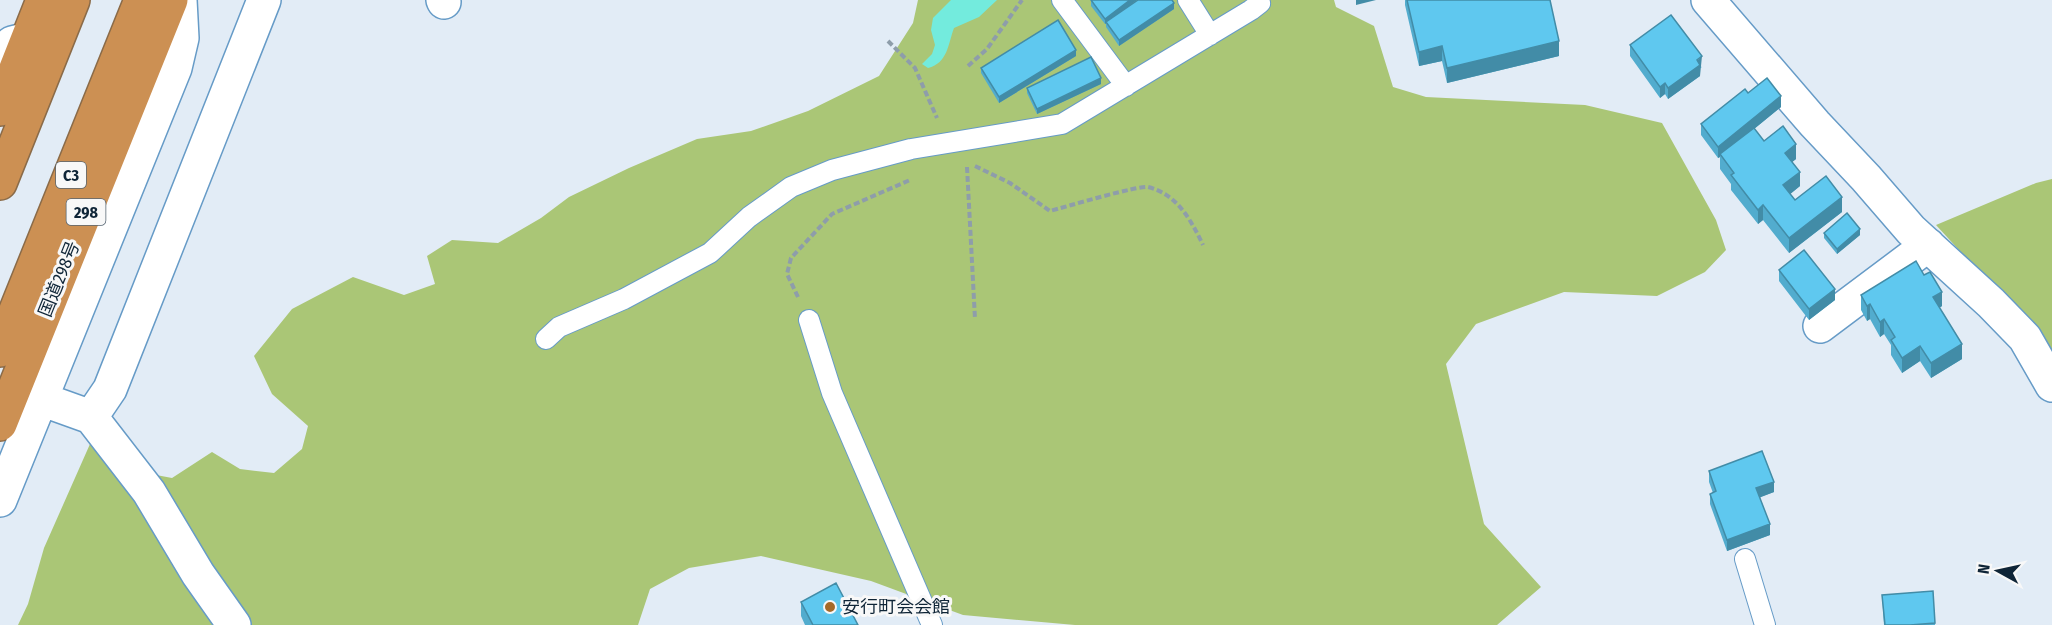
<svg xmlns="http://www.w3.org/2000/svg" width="2052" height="625" viewBox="0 0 2052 625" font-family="'Fira Sans Condensed','Noto Sans JP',sans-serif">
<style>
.forest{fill:#aac676}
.water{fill:#73ebdd}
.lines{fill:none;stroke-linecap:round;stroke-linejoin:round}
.lane-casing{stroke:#669bc7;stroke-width:22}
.street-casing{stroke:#669bc7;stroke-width:36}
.highway-casing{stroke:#8a6b49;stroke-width:36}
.path{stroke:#8e9daa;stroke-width:4;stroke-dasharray:6 3;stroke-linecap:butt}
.lane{stroke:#fff;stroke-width:20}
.street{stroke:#fff;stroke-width:33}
.highway{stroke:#cc9053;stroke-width:33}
.wall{fill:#52acce}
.shaded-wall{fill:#428ca7}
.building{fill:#5fc8ef;stroke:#428ca7;stroke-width:1.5}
.poi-dot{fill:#a56a2a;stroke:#f8f8f8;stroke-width:2}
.labels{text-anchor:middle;stroke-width:6;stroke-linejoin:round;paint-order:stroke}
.shield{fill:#f8f8f8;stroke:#556471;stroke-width:1.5}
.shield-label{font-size:16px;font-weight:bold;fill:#0f2537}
.street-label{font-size:18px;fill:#0f2537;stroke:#f8f8f8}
.poi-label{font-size:18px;fill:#0f2537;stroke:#f8f8f8;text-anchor:start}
</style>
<rect width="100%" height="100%" fill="#e2ecf6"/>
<path class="forest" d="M918,0H1334L1336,7L1374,26L1393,87L1426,97L1585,105L1662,123L1716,220L1726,250L1705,272L1657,296L1564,292L1476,324L1446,364L1484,524L1541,587L1497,625H1075L963,615L871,581L761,556L689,568L650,589L638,625H18L28,604L44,548L90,444L114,467L172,478L212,452L240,469L274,473L302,449L308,426L272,394L254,356L292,309L353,277L404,295L435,284L427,256L452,240L498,243L541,218L569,197L629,168L697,139L751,131L808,111L879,76L913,23Z
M2052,179V360L2037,335L1936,225L2036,183Z"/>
<path class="water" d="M951,0H997L979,17L954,28C948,44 948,63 928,68L922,64L932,54L935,45L931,30L933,18Z"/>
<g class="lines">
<defs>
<path id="lane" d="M1062,0L1126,86
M1188,0L1210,35
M809,320L832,393L932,625
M546,339L559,327L624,299L710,253L749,217L791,187L832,170L911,149L1062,124L1251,10L1260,3L1259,0
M1745,559L1765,625"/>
<path id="street" d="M443,0L444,2
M1708,0L1815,124L1866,178L1911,230L1991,303L2025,338L2052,385
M0,53L12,43L28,39
M1820,326L1928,245
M52,403L91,417L110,389L264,0
M91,417L149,492L198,574L234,625
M0,500L175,68L182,38L180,0"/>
<path id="highway" d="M0,109L43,0
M0,183L73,0
M0,350L141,0
M0,424L171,0"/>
</defs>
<use href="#lane" class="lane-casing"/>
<use href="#street" class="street-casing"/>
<use href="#highway" class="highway-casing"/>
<path class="path" d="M888,41L915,68L937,118
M968,66L987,49L1022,0
M975,166L1010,183L1050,211C1065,207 1139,185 1148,187C1177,194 1191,220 1203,245
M967,167L975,319
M798,297L787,274L791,258L832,214L910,180"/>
<use href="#lane" class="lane"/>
<use href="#street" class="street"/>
<use href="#highway" class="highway"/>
</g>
<path class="wall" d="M1091,0L1174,9L1119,46L1106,27V23L1105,24L1091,6Z
M1405,0H1550L1559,56L1447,83L1442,61L1419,66L1405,5Z
M1630,45L1702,67L1700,68V76L1668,99L1665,94L1660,98L1630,56Z
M1076,56L999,103L981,73V68Z
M1101,84L1037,114L1027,93V88Z
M1748,93L1781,107L1754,129L1764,141L1796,159L1792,162L1800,186L1790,194L1795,200L1842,212L1789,253L1763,220L1758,224L1731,190V184L1720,169V157L1718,158L1701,135V124Z
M1824,233L1860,235L1837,254L1824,238Z
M1779,270L1835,300L1809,320L1779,281Z
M1861,295L1942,306L1939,308L1962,359L1931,378L1920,361L1902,373L1891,355V345L1884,334L1880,337L1870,319L1867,321L1861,310Z
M1709,471L1774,492L1760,497L1770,535L1727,551L1710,504V494L1713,493L1709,482Z
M1933,591L1935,625H1884L1882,595Z
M801,602L858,625H805L801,616Z"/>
<path class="shaded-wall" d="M1130,0H1137L1105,24V19Z
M1356,0H1376L1356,5Z
M1174,3V9L1119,46V40Z
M1559,41V56L1447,83V68Z
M1442,46V61L1419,66V52Z
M1076,50V56L999,103V97Z
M1702,56L1700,76L1668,99V88Z
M1101,78V84L1037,114V109Z
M1665,83V94L1660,98V87Z
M1781,96V107L1721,156L1720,154V157L1718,158V147Z
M1796,144V159L1785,168V153Z
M1800,172V186L1783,200V185Z
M1842,197V212L1789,253V238Z
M1763,205V220L1758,224V210Z
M1860,229V235L1837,254V249Z
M1835,289V300L1809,320V309Z
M1942,292V306L1933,312V297Z
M1870,304V319L1867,321V306Z
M1884,319V334L1880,337V322Z
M1962,344V359L1931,378V363Z
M1920,346V361L1902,373V358Z
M1774,482V492L1756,499V488Z
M1770,524V535L1727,551V540Z"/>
<path class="building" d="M1091,0H1130L1105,19Z
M1138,0H1172L1174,3L1119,40L1106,22Z
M1407,0H1550L1559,41L1447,68L1442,46L1419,52Z
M1671,15L1702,56L1697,60L1700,65L1668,88L1665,83L1660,87L1630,45Z
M1058,20L1076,50L999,97L981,68Z
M1091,57L1101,78L1037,109L1027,88Z
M1767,78L1781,96L1718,147L1701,124L1745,89L1748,93Z
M1783,126L1796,144L1785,153L1800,172L1783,185L1795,200L1826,176L1842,197L1789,238L1763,205L1758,210L1731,175L1734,173L1720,154L1754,128L1764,141Z
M1847,213L1860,229L1837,249L1824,233Z
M1804,250L1835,289L1809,309L1779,270Z
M1916,261L1924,275L1930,272L1942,292L1933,297L1962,344L1931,363L1920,346L1902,358L1891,340L1895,337L1884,319L1880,322L1870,304L1867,306L1861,295Z
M1762,451L1774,482L1756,488L1770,524L1727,540L1710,494L1716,491L1709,471Z
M836,583L858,625H813L801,602Z
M1933,591L1935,623L1910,625H1885L1882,595Z"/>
<circle class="poi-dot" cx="830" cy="607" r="6"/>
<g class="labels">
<g class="shield">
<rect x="56" y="162" width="30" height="26" rx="4.5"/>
<rect x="66.5" y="199" width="39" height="26" rx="4.5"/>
</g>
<g class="shield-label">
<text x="71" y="181">C3</text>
<text x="86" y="218">298</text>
</g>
<g class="street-label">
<text transform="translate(59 279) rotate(-68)" y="6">国道298号</text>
</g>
<g class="poi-label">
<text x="842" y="613">安行町会会館</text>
</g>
</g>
<g transform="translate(1998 571) rotate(278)" stroke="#f8f8f8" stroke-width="4.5" paint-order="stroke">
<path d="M0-4.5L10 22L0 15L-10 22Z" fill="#0f2537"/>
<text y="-9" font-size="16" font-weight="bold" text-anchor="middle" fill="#0f2537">N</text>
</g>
</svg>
